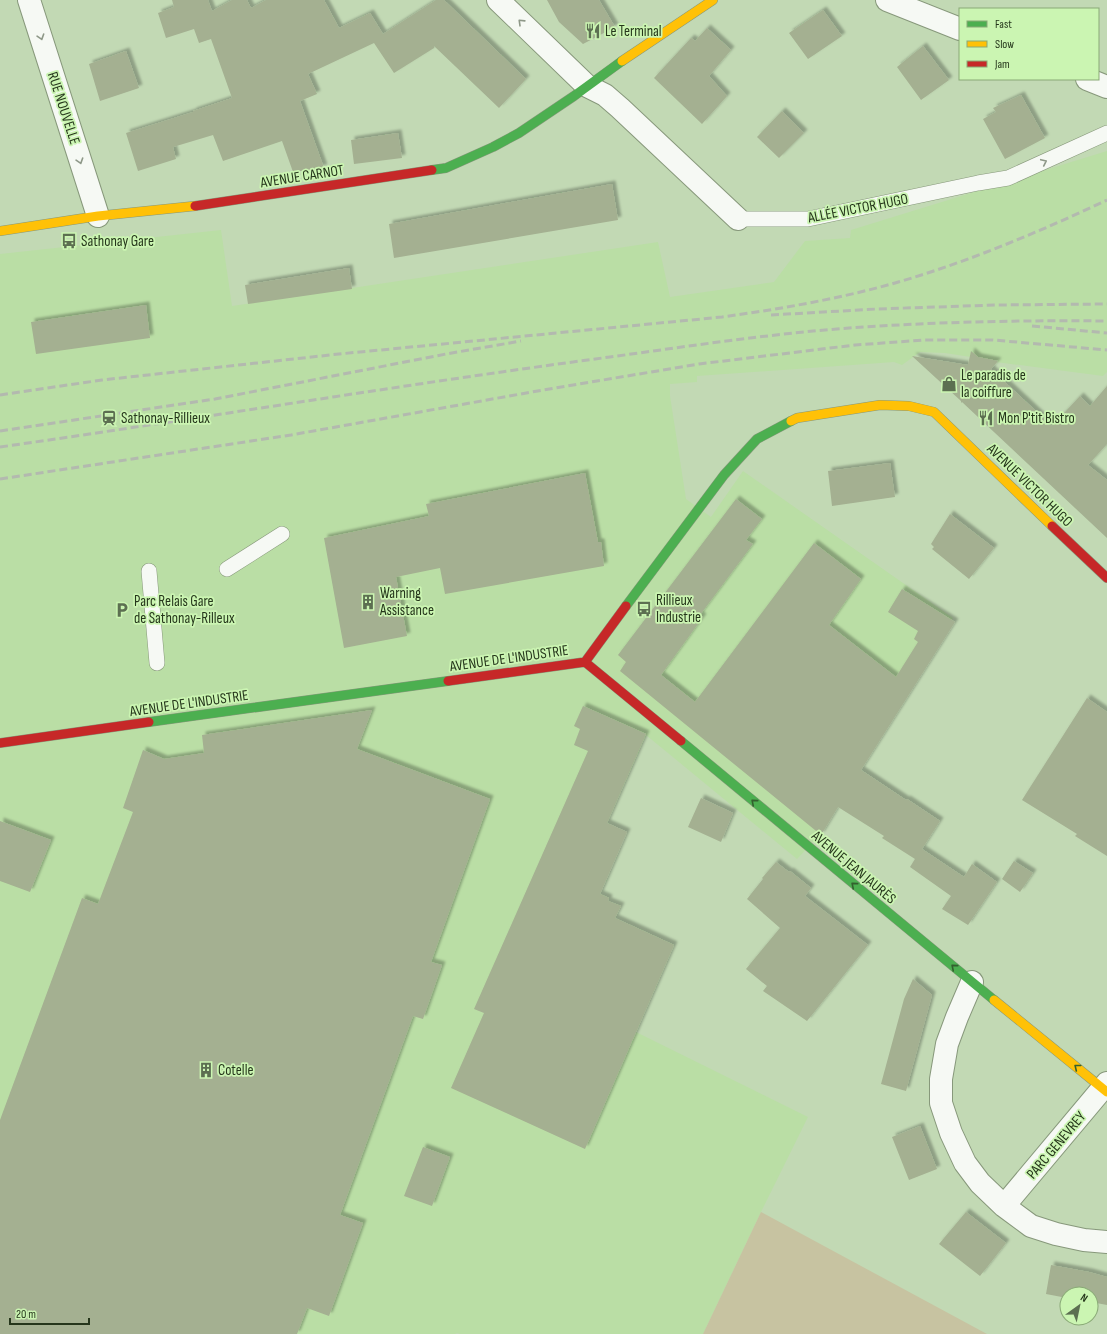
<svg xmlns="http://www.w3.org/2000/svg" width="1107" height="1334" viewBox="0 0 1107 1334" font-family="'Sofia Sans Condensed',sans-serif">
<style>
.built{fill:#badea5}
.green{fill:#c7c3a1}
.building{fill:#a4b091;filter:url(#shadow)}
.lines{fill:none;stroke-linecap:round;stroke-linejoin:round}
.lane-casing{stroke:#87987b;stroke-width:16}
.street-casing{stroke:#87987b;stroke-width:24}
.fast-casing{stroke:#87987b;stroke-width:10}
.slow-casing{stroke:#87987b;stroke-width:10}
.jam-casing{stroke:#87987b;stroke-width:10}
.lane{stroke:#f6f9f4;stroke-width:15}
.street{stroke:#f6f9f4;stroke-width:22}
.fast{stroke:#4caf50;stroke-width:9}
.slow{stroke:#ffc107;stroke-width:9}
.jam{stroke:#c62828;stroke-width:9}
.rail{stroke:#b3b9af;stroke-width:3;stroke-dasharray:8 4;stroke-linecap:butt}
.oneway{stroke:#8e9888}
.oneway2{stroke:#33602e}
.labels{text-anchor:middle;stroke-width:3.5;stroke-linejoin:round;paint-order:stroke}
.poi-label{font-size:15px;fill:#25361b;stroke:#cbf5b2;text-anchor:start}
.street-label{font-size:15px;fill:#25361b;stroke:#cbf5b2}
</style>
<defs>
<filter id="shadow"><feDropShadow dx="3.5" dy="-3.5" stdDeviation="1" flood-color="#0004"/></filter>
</defs>
<rect width="100%" height="100%" fill="#c2d9b4"/>
<path class="built" d="M1107,151V372L1103,376L996,362L997,361L945,353L920,352L902,365L894,362L697,376V382L670,384V396L686,499L711,517L743,471L953,618L816,839L797,859L646,735L584,875L576,883L609,898L608,901L621,906L615,918L674,945L636,1032L808,1117L761,1212L703,1334H460L457,1333L455,1334H0V254L221,230L232,306L658,242L670,297L774,282L805,241L850,238L851,230Z"/>
<path class="green" d="M761,1212L987,1334H703Z"/>
<path class="building" d="M172,0H208L212,11L232,0H247L251,8L266,0H324L339,28L370,13L383,34L436,0H444L526,79L499,108L434,46V48L394,73L374,43L308,74L317,94L300,101L324,168L293,172L282,141L223,161L213,135L173,147L176,159L138,171L126,133L193,112V111L232,98L211,39L199,43L194,29L166,38L158,13L174,7Z
M547,0H599L615,27L583,44L559,22Z
M823,10L842,36L808,59L789,33Z
M707,28L731,50L709,76L727,96L702,124L654,78L691,38L695,41Z
M923,46L949,80L921,100L897,67Z
M126,51L139,88L100,101L89,64Z
M1021,95L1045,138L1005,159L983,119L996,112L993,108Z
M782,111L804,133L779,158L757,137Z
M398,133L402,158L354,164L351,140Z
M612,184L618,220L394,258L389,224Z
M349,268L352,289L248,304L245,285Z
M146,305L150,338L36,354L31,322Z
M971,351L978,357L998,361L991,369L1052,426L1080,396L1090,406L1107,386V444L1088,465L1107,480V538L962,402L961,403V401L912,356L968,365Z
M890,463L895,497L832,506L828,471Z
M585,473L598,542H601L604,566L445,594L440,568L396,577L407,636L344,648L324,538L429,516L426,504Z
M736,499L762,519L746,540L753,544L700,615L703,617L661,675L695,702L814,543L861,579L829,625L896,677L918,642L914,639L918,631L888,612L902,589L955,622L861,770L906,800L907,799L940,821L922,849L964,877L972,864L997,882L968,925L942,909L951,896L910,867L915,859L882,838L884,836L838,807L821,835L620,671L626,662L618,655Z
M950,514L994,548L969,579L932,549L934,547L931,544Z
M1087,698L1107,712V856L1075,836L1077,834L1022,800Z
M583,706L646,734L607,823L627,832L600,894L609,898L608,901L621,906L615,918L674,945L585,1149L451,1088L484,1013L474,1009L588,751L574,745L580,729L574,726Z
M372,710L357,749L490,799L431,962L442,965L423,1019L413,1016L340,1215L363,1223L329,1316L307,1308L297,1334H0V1120L82,898L98,904L133,812L123,808L143,750L164,759L204,753L202,735Z
M701,798L733,813L721,842L688,827Z
M0,821L51,840L30,892L0,881Z
M1014,861L1033,873L1020,892L1002,879Z
M776,862L789,872L790,871L811,888L805,896L868,945L807,1021L763,991L767,986L746,969L780,928L747,899L763,879L762,878Z
M913,979L932,995L906,1091L881,1084L904,999Z
M920,1126L937,1169L909,1180L892,1137Z
M423,1147L450,1157L432,1206L404,1196Z
M966,1212L1006,1243L980,1276L939,1244Z
M1051,1265L1089,1272L1107,1277V1305L1091,1302V1294H1067V1298L1046,1294Z"/>
<g class="lines">
<defs>
<path id="lane" d="M738,219H808L978,183L1008,178L1107,133
M227,569L282,534
M149,571L157,663"/>
<path id="street" d="M29,0L98,216
M498,0L587,86L605,95L620,108L738,219
M887,0L960,29
M1087,79L1107,87
M972,982L957,1017L947,1044L941,1079V1103L951,1133L965,1163L980,1183L1004,1206L1031,1226L1056,1234L1084,1240L1107,1242
M1004,1206L1107,1083"/>
<path id="fast" d="M432,170L446,168L493,147L519,133L574,96L622,61
M626,606L724,475L757,439L791,421
M149,722L448,681
M681,741L994,1000"/>
<path id="slow" d="M622,61L713,0
M0,231L98,216L195,206
M791,421L797,418L880,405L909,406L934,412L1052,526
M994,1000L1107,1092"/>
<path id="jam" d="M195,206L432,170
M1052,526L1107,578
M585,662L681,741
M448,681L585,662L626,606
M0,743L149,722"/>
</defs>
<use href="#lane" class="lane-casing"/>
<use href="#street" class="street-casing"/>
<use href="#fast" class="fast-casing"/>
<use href="#slow" class="slow-casing"/>
<use href="#jam" class="jam-casing"/>
<use href="#lane" class="lane"/>
<use href="#street" class="street"/>
<use href="#fast" class="fast"/>
<use href="#slow" class="slow"/>
<use href="#jam" class="jam"/>
<path class="rail" d="M771,315L877,309L995,305L1107,304
M1032,326L1107,333
M0,395L102,380L339,354L722,317C780,309 838,299 895,283C968,262 1039,232 1107,200
M0,431L215,399L446,354L521,341
M0,447C204,418 406,384 610,357C690,346 769,334 849,328C935,322 1021,320 1107,321
M0,479L291,435L543,390L699,364L855,345L924,340H993L1107,350"/>
</g>
<defs><path id="oneway-chevron" d="M-2-3.5L2.5 0L-2 3.5" fill="none" stroke-width="1.6" stroke-linecap="round" stroke-linejoin="round"/></defs>
<g class="oneway">
<use href="#oneway-chevron" transform="translate(521 22) rotate(-136)"/>
<use href="#oneway-chevron" transform="translate(41 37) rotate(72)"/>
<use href="#oneway-chevron" transform="translate(80 161) rotate(72)"/>
<use href="#oneway-chevron" transform="translate(1044 162) rotate(-25)"/>
</g>
<g class="oneway2">
<use href="#oneway-chevron" transform="translate(754 802) rotate(-140)"/>
<use href="#oneway-chevron" transform="translate(854 885) rotate(-140)"/>
<use href="#oneway-chevron" transform="translate(954 967) rotate(-140)"/>
<use href="#oneway-chevron" transform="translate(1077 1067) rotate(-141)"/>
</g>
<defs>
<symbol id="restaurant-bare" viewBox="-9 -9 18 18"><path d="M-5-6h1v4h1v-4h1v4h1v-4h1v5L-1.5 .5V6h-2V.5L-5-1ZM5-6V6H3V1.5H1.5Q1.5-4 5-6Z" fill="#5c6f51" stroke="#cbf5b2" stroke-width="2.5" paint-order="stroke"/></symbol>
<symbol id="bus-bare" viewBox="-9 -9 18 18"><path d="M-5-6H5V4H4V6H2V4H-2V6H-4V4H-5ZM-3.5-4V0h7V-4ZM-3.5 1.2v1.5H-2V1.2ZM2 1.2v1.5H3.5V1.2Z" fill="#5c6f51" stroke="#cbf5b2" stroke-width="2.5" paint-order="stroke"/></symbol>
<symbol id="shop-bare" viewBox="-9 -9 18 18"><path d="M-5-2.5h2.3a2.7 3.5 0 0 1 5.4 0H5L5.5 6h-11ZM-1.5-2.5h3a1.5 2.3 0 0 0-3 0Z" fill="#5c6f51" stroke="#cbf5b2" stroke-width="2.5" paint-order="stroke"/></symbol>
<symbol id="station-bare" viewBox="-9 -9 18 18"><path d="M-3-6H3Q5-6 5-4V2Q5 4 3 4L4.5 6H3L1.5 4h-3L-3 6H-4.5L-3 4Q-5 4-5 2V-4Q-5-6-3-6ZM-3.5-4v3h7v-3ZM-3.5 1v1.5H-2V1ZM2 1v1.5H3.5V1Z" fill="#5c6f51" stroke="#cbf5b2" stroke-width="2.5" paint-order="stroke"/></symbol>
<symbol id="building-bare" viewBox="-9 -9 18 18"><path d="M-4-6H4V6H1V3H-1V6H-4ZM-2.5-4.3h1.7v1.8h-1.7ZM.8-4.3h1.7v1.8H.8ZM-2.5-1h1.7V.8h-1.7ZM.8-1h1.7V.8H.8Z" fill="#5c6f51" stroke="#cbf5b2" stroke-width="2.5" paint-order="stroke"/></symbol>
<symbol id="parking-bare" viewBox="-9 -9 18 18"><path d="M-3.5-5.5H1a3.5 3.5 0 0 1 0 7H-1V5.5H-3.5ZM-1-3.4V-.6H.8a1.4 1.4 0 0 0 0-2.8Z" fill="#5c6f51" stroke="#cbf5b2" stroke-width="2.5" paint-order="stroke"/></symbol>
</defs>
<g fill-rule="evenodd">
<use href="#restaurant-bare" x="582" y="20" width="22" height="22"/>
<use href="#bus-bare" x="58" y="230" width="22" height="22"/>
<use href="#shop-bare" x="938" y="373" width="22" height="22"/>
<use href="#station-bare" x="98" y="407" width="22" height="22"/>
<use href="#restaurant-bare" x="975" y="407" width="22" height="22"/>
<use href="#building-bare" x="357" y="591" width="22" height="22"/>
<use href="#bus-bare" x="633" y="598" width="22" height="22"/>
<use href="#parking-bare" x="111" y="599" width="22" height="22"/>
<use href="#building-bare" x="195" y="1059" width="22" height="22"/>
</g>
<g class="labels">
<g class="poi-label">
<text x="605" y="36">Le Terminal</text>
<text x="81" y="246">Sathonay Gare</text>
<text x="961" y="380">Le paradis de<tspan x="961" dy="17">la coiffure</tspan></text>
<text x="121" y="423">Sathonay-Rillieux</text>
<text x="998" y="423">Mon P'tit Bistro</text>
<text x="380" y="598">Warning<tspan x="380" dy="17">Assistance</tspan></text>
<text x="656" y="605">Rillieux<tspan x="656" dy="17">Industrie</tspan></text>
<text x="134" y="606">Parc Relais Gare<tspan x="134" dy="17">de Sathonay-Rilleux</tspan></text>
<text x="218" y="1075">Cotelle</text>
</g>
<g class="street-label">
<text transform="translate(64 108) rotate(72)" y="5">RUE NOUVELLE</text>
<text transform="translate(302 176) rotate(-9)" y="5">AVENUE CARNOT</text>
<text transform="translate(858 208) rotate(-11)" y="5">ALLÉE VICTOR HUGO</text>
<text transform="translate(1030 485) rotate(44)" y="5">AVENUE VICTOR HUGO</text>
<text transform="translate(509 658) rotate(-8)" y="5">AVENUE DE L'INDUSTRIE</text>
<text transform="translate(189 703) rotate(-8)" y="5">AVENUE DE L'INDUSTRIE</text>
<text transform="translate(854 867) rotate(40)" y="5">AVENUE JEAN JAURÈS</text>
<text transform="translate(1056 1145) rotate(-50)" y="5">PARC GENEVREY</text>
</g>
</g>
<rect x="959" y="8" width="140" height="72" fill="#cbf5b2" stroke="#89a976"/>
<rect x="967" y="21" width="20" height="6" fill="#4caf50" stroke="#89a976"/>
<text x="995" y="28" font-size="12" fill="#25361b">Fast</text>
<rect x="967" y="41" width="20" height="6" fill="#ffc107" stroke="#89a976"/>
<text x="995" y="48" font-size="12" fill="#25361b">Slow</text>
<rect x="967" y="61" width="20" height="6" fill="#c62828" stroke="#89a976"/>
<text x="995" y="68" font-size="12" fill="#25361b">Jam</text>
<g transform="translate(1079 1306) rotate(33)"><circle r="19" fill="#cbf5b2" stroke="#89a976"/>
<path d="M0-3L7 15L0 10L-7 15Z" fill="#5c6f51"/>
<text y="-6" font-size="11" font-weight="bold" text-anchor="middle" fill="#25361b">N</text>
</g>
<path d="M10 1318v6h79v-6" fill="none" stroke="#25361b" stroke-width="2"/>
<text x="16" y="1318" font-size="12" fill="#25361b" stroke="#cbf5b2" stroke-width="3" paint-order="stroke">20 m</text>
</svg>
